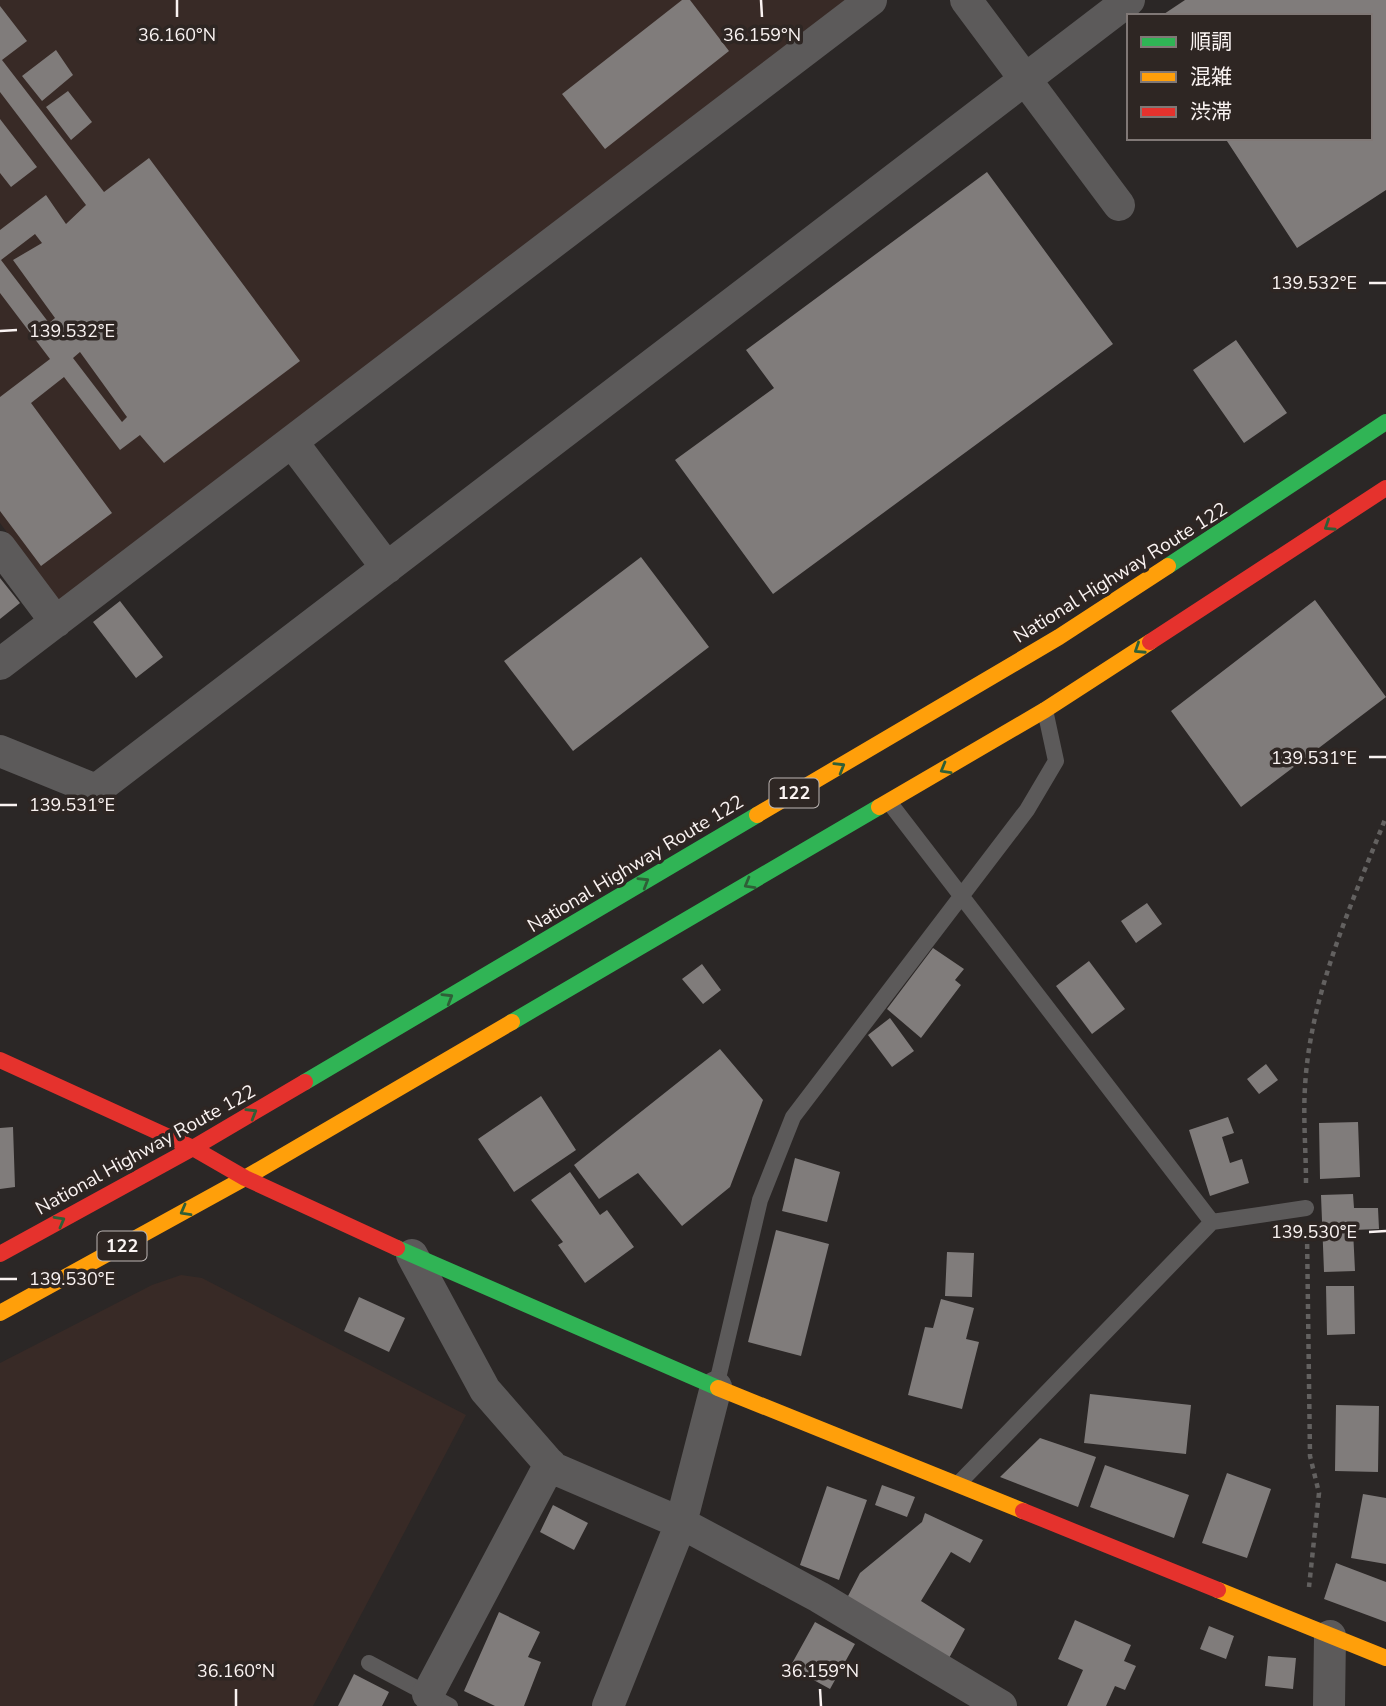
<svg xmlns="http://www.w3.org/2000/svg" width="1386" height="1706" viewBox="0 0 1386 1706" font-family="'Nunito Sans','Noto Sans JP',sans-serif">
<style>
.built{fill:#382a26}
.building{fill:#807c7b;fill-rule:evenodd}
.lines{fill:none;stroke-linecap:round;stroke-linejoin:round}
.path{stroke:#636160;stroke-width:4.5;stroke-dasharray:5 5;stroke-linecap:butt}
.lane{stroke:#5c5a5a;stroke-width:16}
.street{stroke:#5c5a5a;stroke-width:32}
.fast{stroke:#30b455;stroke-width:16}
.slow{stroke:#ff9f0a;stroke-width:16}
.jam{stroke:#e5322d;stroke-width:16}
.oneway{stroke:#2f5f37}
.ticks{fill:none;stroke:#faf3f2;stroke-width:2.5}
.labels{text-anchor:middle;stroke-width:7;stroke-linejoin:round;paint-order:stroke}
.shield{fill:#2e2623;stroke:#bdb6b4;stroke-width:2}
.shield-label{font-size:18px;font-weight:bold;fill:#faf3f2}
.street-label{font-size:19px;fill:#faf3f2;stroke:#2e2623}
.ticks-label{font-size:18px;text-anchor:middle;fill:#faf3f2;stroke:#2e2623;stroke-width:7;stroke-linejoin:round;paint-order:stroke}
</style>
<rect width="100%" height="100%" fill="#2b2726"/>
<path class="built" d="M0,0H867L60,605L0,523Z
M181,1275L202,1278L466,1415L313,1706H0V1363L152,1285Z"/>
<path class="building" d="M682,0H690L729,51L605,149L562,94Z
M1185,0H1386V190L1297,248L1225,138H1370V16H1161Z
M0,6L27,41L2,60L104,192L149,158L300,361L164,463L140,435L120,450L64,377L31,403L112,513L41,566L0,511V397L50,359L0,293V230L46,195L66,224L86,205L0,92ZM35,234L42,243L13,260L55,318L49,323L1,260ZM80,352L127,417L122,422L73,358Z
M56,50L73,75L42,101L22,76Z
M68,91L92,122L71,140L46,107Z
M0,119L37,167L11,187L0,173Z
M987,172L1113,344L773,594L675,460L774,388L746,350Z
M1236,340L1287,413L1244,443L1193,370Z
M641,557L709,647L573,751L504,661Z
M0,578L20,603L0,619Z
M1315,600L1386,697L1241,807L1171,711Z
M120,601L163,657L136,678L93,622Z
M1147,903L1162,924L1136,943L1121,921Z
M933,948L964,969L955,980L961,985L921,1038L887,1009Z
M1089,961L1125,1009L1092,1034L1056,986Z
M702,964L721,990L703,1004L682,979Z
M890,1018L914,1051L892,1067L868,1035Z
M720,1049L763,1100L730,1187L682,1226L638,1173L599,1199L574,1165Z
M1266,1064L1278,1080L1259,1094L1247,1079Z
M541,1096L576,1150L514,1192L478,1139Z
M1228,1117L1234,1133L1222,1137L1230,1163L1242,1159L1249,1183L1210,1196L1189,1130Z
M1358,1122L1360,1177L1320,1179L1319,1123Z
M13,1127L15,1187L0,1189V1128Z
M795,1158L840,1172L827,1222L782,1211Z
M570,1172L600,1215L607,1210L634,1247L585,1283L558,1245L563,1242L531,1200Z
M1353,1194L1354,1208H1378L1379,1229L1353,1230L1355,1271L1324,1272L1321,1195Z
M776,1230L829,1244L801,1356L748,1342Z
M947,1252L974,1253L972,1297L945,1296Z
M1326,1286H1354L1355,1334L1327,1335Z
M359,1297L405,1318L389,1352L344,1331Z
M941,1299L974,1308L966,1339L979,1342L962,1409L908,1395L925,1327L933,1328Z
M1090,1394L1191,1405L1186,1454L1084,1443Z
M1336,1405L1379,1406L1378,1472L1335,1471Z
M1040,1438L1096,1457L1078,1507L1000,1477Z
M1105,1465L1189,1495L1174,1538L1090,1507Z
M1227,1473L1271,1489L1247,1558L1202,1543Z
M882,1485L915,1497L907,1517L875,1505Z
M827,1486L867,1500L839,1580L800,1565Z
M1363,1494L1386,1498V1564L1351,1558Z
M553,1505L588,1523L574,1550L540,1532Z
M925,1513L983,1540L970,1563L951,1552L921,1601L965,1629L948,1660L847,1598L860,1573L922,1522Z
M1336,1563L1386,1582V1622L1324,1599Z
M499,1612L540,1632L528,1657L541,1662L524,1706H495L464,1691Z
M1075,1620L1131,1645L1124,1661L1136,1666L1125,1690L1115,1686L1106,1706H1067L1083,1670L1058,1659Z
M815,1622L855,1644L830,1689L790,1667Z
M1209,1626L1234,1636L1226,1659L1200,1649Z
M1268,1656L1296,1658L1293,1689L1265,1686Z
M354,1674L389,1692L382,1706H338Z"/>
<g class="lines">
<path class="path" d="M1306,1183C1306,1151 1303,1119 1305,1087C1310,994 1352,903 1386,817
M1307,1234L1310,1456L1319,1493L1309,1587"/>
<path class="lane" d="M889,802L1212,1222
M716,1387L760,1200L793,1117L1027,810L1056,761L1045,710
M959,1483L1212,1222L1306,1208
M369,1663L450,1706"/>
<path class="street" d="M966,0L1119,205
M292,442L387,568
M0,547L56,622
M0,664L871,0
M0,751L96,790L1129,0
M412,1255L485,1390L553,1468L681,1523L819,1597L1001,1706
M428,1694L550,1464
M608,1706L681,1523L716,1387
M1329,1706L1330,1636"/>
<path class="fast" d="M1168,566L1386,422
M512,1022L879,807
M305,1082L757,815
M397,1248L718,1388"/>
<path class="slow" d="M879,807L1045,710L1150,642
M757,815L1059,637L1168,566
M0,1313L245,1178L512,1022
M718,1388L1023,1511
M1218,1590L1386,1658"/>
<path class="jam" d="M1150,642L1386,488
M0,1060L193,1148L245,1178L397,1248
M0,1254L193,1148L305,1082
M1023,1511L1218,1590"/>
</g>
<defs><path id="oneway-chevron" d="M-2-3.5L2.5 0L-2 3.5" fill="none" stroke-width="1.6" stroke-linecap="round" stroke-linejoin="round" transform="scale(1.75)"/></defs>
<g class="oneway">
<use href="#oneway-chevron" transform="translate(1329 526) rotate(147)"/>
<use href="#oneway-chevron" transform="translate(1139 649) rotate(147)"/>
<use href="#oneway-chevron" transform="translate(840 767) rotate(-31)"/>
<use href="#oneway-chevron" transform="translate(945 769) rotate(150)"/>
<use href="#oneway-chevron" transform="translate(644 882) rotate(-31)"/>
<use href="#oneway-chevron" transform="translate(749 884) rotate(150)"/>
<use href="#oneway-chevron" transform="translate(448 998) rotate(-31)"/>
<use href="#oneway-chevron" transform="translate(252 1113) rotate(-31)"/>
<use href="#oneway-chevron" transform="translate(185 1211) rotate(151)"/>
<use href="#oneway-chevron" transform="translate(60 1221) rotate(-29)"/>
</g>
<path class="ticks" d="M177,0V17M761,0L762,17M1369,283H1386M0,331L17,330M1369,757H1386M0,805H17M1369,1232L1386,1231M0,1279H17M236,1689V1706M820,1689L821,1706"/>
<g class="labels">
<g class="shield">
<rect x="769.5" y="778.5" width="49" height="29" rx="5"/>
<rect x="97.5" y="1231.5" width="49" height="29" rx="5"/>
</g>
<g class="shield-label">
<text x="794" y="799">122</text>
<text x="122" y="1252">122</text>
</g>
<g class="street-label">
<text transform="translate(1120 572) rotate(-32)" y="7">National Highway Route 122</text>
<text transform="translate(635 863) rotate(-31)" y="7">National Highway Route 122</text>
<text transform="translate(145 1149) rotate(-29)" y="7">National Highway Route 122</text>
</g>
</g>
<g class="ticks-label">
<text x="177" y="41">36.160°N</text>
<text x="762" y="41">36.159°N</text>
<text x="1314" y="289">139.532°E</text>
<text x="72" y="337">139.532°E</text>
<text x="1314" y="764">139.531°E</text>
<text x="72" y="811">139.531°E</text>
<text x="1314" y="1238">139.530°E</text>
<text x="72" y="1285">139.530°E</text>
<text x="236" y="1677">36.160°N</text>
<text x="820" y="1677">36.159°N</text>
</g>
<rect x="1127" y="14" width="245" height="126" fill="#2e2623" stroke="#807876" stroke-width="2"/>
<rect x="1141" y="37" width="35" height="10" fill="#30b455" stroke="#807876" stroke-width="2"/>
<text x="1190" y="49" font-size="21" fill="#faf3f2">順調</text>
<rect x="1141" y="72" width="35" height="10" fill="#ff9f0a" stroke="#807876" stroke-width="2"/>
<text x="1190" y="84" font-size="21" fill="#faf3f2">混雑</text>
<rect x="1141" y="107" width="35" height="10" fill="#e5322d" stroke="#807876" stroke-width="2"/>
<text x="1190" y="119" font-size="21" fill="#faf3f2">渋滞</text>
</svg>
